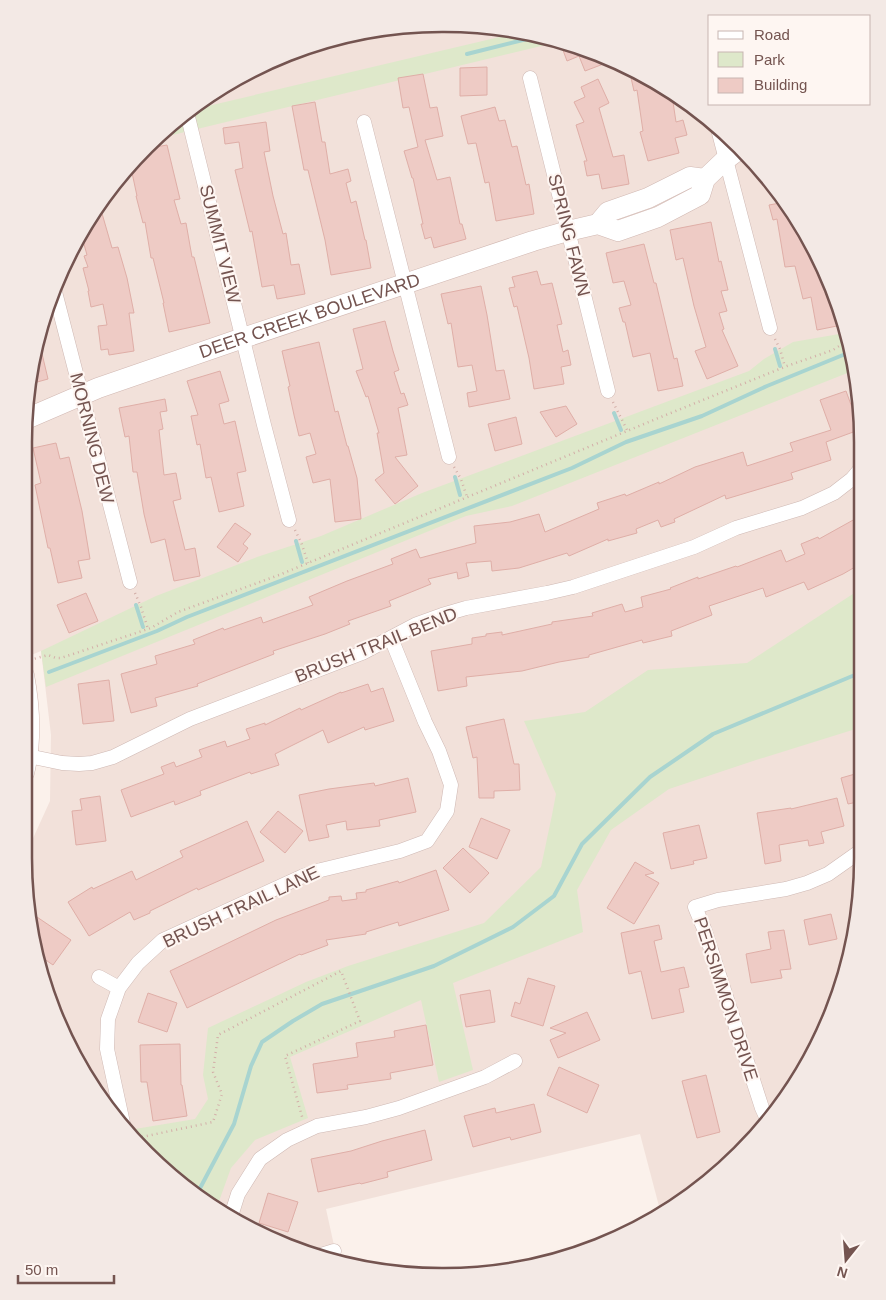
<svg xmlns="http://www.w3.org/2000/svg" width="886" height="1300" viewBox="0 0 886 1300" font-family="Helvetica,sans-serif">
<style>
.residential{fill:#f2e1da}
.green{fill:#dee8ca}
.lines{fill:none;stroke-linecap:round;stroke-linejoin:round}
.stream{stroke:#a8d4d0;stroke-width:4}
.building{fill:#eecbc5;stroke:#dfaea7}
.street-casing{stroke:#cfb9b4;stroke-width:15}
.secondary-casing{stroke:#d1b8b2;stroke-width:21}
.path{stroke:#d3aea8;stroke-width:2.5;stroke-dasharray:1 4;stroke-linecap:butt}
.street{stroke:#fff;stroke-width:14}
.secondary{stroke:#fff;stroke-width:20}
.labels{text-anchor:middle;stroke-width:4;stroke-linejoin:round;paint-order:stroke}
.street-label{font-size:18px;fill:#745450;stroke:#fef6f2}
.rim{fill:none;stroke:#745450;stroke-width:2.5}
</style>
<rect width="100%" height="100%" fill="#fbf1eb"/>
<path class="residential" d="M443,24L525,32L604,56L676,95L740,147L819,257L854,361L862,443V857L854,939L830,1018L791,1090L739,1154L660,1210L640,1134L326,1209L337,1259L282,1244L167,1172L94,1090L38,966L24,858L50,801L51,735L41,651L24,658V443L32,362L67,257L147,146L210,94L283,56L361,32Z"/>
<path class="green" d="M521,32L558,42L156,139L191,110Z
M845,333L854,361L855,370L512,506L466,516L46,687L41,651L156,596L257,557L321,536L422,493L749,371L764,359L793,342Z
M862,588V727L756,760L669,789L611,830L577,890L583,932L453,983L473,1070L439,1082L421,1000L290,1057L308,1118L255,1140L231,1168L218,1204L167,1172L137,1139L135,1129L195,1119L208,1099L203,1075L208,1028L306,982L348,966L484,923L541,867L552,815L556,794L524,721L585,712L648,670L747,663Z"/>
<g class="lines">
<path class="stream" d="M467,54L539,36
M775,349L780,366
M614,413L621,430
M455,477L460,495
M296,541L302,562
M136,605L143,627
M49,672L157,631L187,617L572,468L626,442L702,416L767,386L843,355L851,353
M198,1192L234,1124L251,1066L262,1042L293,1021L322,1004L434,966L513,927L554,896L582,844L650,777L713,734L862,672"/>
</g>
<path class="building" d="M560,42L603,55L606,63L585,71L579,56L567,61Z
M487,67V95L460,96V68Z
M629,69L676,95L683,100L673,102L676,122L683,120L687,135L675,138L679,153L648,161L640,132L643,131L637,90L634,91Z
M423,74L430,108L437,107L443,136L425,140L437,180L450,177L460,224H462L466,239L434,248L431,237L425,239L421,224H423L413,178H412L404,151L418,147L409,107L403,108L398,78Z
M598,79L609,103L599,108L613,157L624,155L629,184L602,189L599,174L587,176L584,161H587L576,125L584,122L574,102L585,97L581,87Z
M315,102L322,142H325L330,174L348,169L351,181L346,183L351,203L356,201L365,240H366L371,268L331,275L325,240L308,170H304L292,106Z
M495,107L499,121L505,120L512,147L517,146L526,185L529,184L534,214L496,221L489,182L485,183L476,143L468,144L461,116Z
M266,122L270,151L264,152L273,196L283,234L286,233L291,265L299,264L305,294L277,299L274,285L262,287L252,231L250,232L235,170L243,168L239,142L225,144L223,128Z
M167,145L180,199L174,200L181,224L186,223L192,257H194L210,323L169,332L163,303H164L153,258H151L145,222L143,223L136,196H137L131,168L145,149Z
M780,203L819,257L842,325L817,330L811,297L803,299L795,266L785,267L777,219L773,220L769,205Z
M101,210L112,248L118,247L127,278L134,313H129L134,351L109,355L108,349L101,350L98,326L107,325L103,304L91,307L88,291H89L83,268L88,267L84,256L87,255L82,237Z
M711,222L719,262L721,261L728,290L721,291L727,311L719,313L724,329L722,330L738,366L707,379L695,351L706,347L694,306L683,258L676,260L670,230Z
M644,244L654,283H656L674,359L677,358L683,386L658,391L650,353L633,357L625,322H623L619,308L631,305L624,281L613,283L606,253Z
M537,271L541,285L552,283L562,324L557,325L563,352L568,350L571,365L561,367L564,384L534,389L529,358L517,306L514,307L509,288L515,287L512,277Z
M481,286L487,315L496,371L504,370L510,399L469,407L467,393L477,391L472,365L458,367L451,323L448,324L441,294Z
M385,321L393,351L399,370L394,372L401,394L404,393L408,405L398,408L407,455L395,457L418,486L395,504L375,480L384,473L377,433H379L368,396L366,397L356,371L363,369L353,329Z
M39,341L48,379L30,384L32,361Z
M319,342L335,412L338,411L347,446H348L357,478L361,519L335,522L330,479L313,483L306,457L316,454L310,433L299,436L294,415L288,387L290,386L282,351Z
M220,371L229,401L219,404L224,424L235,421L246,471L237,473L244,506L219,512L211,477L206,478L200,444L197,445L191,416L198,415L187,381Z
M846,391L858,424L854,425L856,431L826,442L831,460L791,473L793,479L726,499L725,495L674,519L675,522L661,527L658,520L636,529L637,533L608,541V539L569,556L567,553L519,568L492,571L491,561L466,563L469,576L458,579L457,572L428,579L431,584L389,601L391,606L348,621L350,624L325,634L273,651L274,654L197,684L198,686L155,698L157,706L131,713L121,674L157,664L155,656L195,644L193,640L223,628L224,630L261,617L263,623L313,605L309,597L347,581L393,564L391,559L416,549L420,558L476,543L474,526L510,522L539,514L545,532L599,509L597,503L625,494L626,496L659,482V484L695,467L743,452L747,466L793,451L790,443L831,430L820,400Z
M165,399L167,411L160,412L163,429L159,430L164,475L176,473L181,499L173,501L185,550L195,548L200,576L174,581L165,539L151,543L144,514L137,472H133L129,436L125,437L119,408Z
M566,406L577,424L556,437L540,412Z
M516,417L522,444L495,451L488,424Z
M56,443L60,459L69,457L82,511L90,559L78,561L82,578L58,583L50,548H48L35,485L41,483L33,448Z
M855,519L862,533V563L843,574L808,590L804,582L766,597L763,588L709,606L712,615L671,631L672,636L643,643L642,640L589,655V657L559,662L522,671L466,677L467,686L438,691L431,651L472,644V638L486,636V634L502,632V635L552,624V622L593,616L592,613L622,604L625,612L643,607L641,597L671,589L670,588L698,577V579L736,566L737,567L781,550L786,562L805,554L801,544L818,537L819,539Z
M235,523L251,534L243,544L248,548L238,562L217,547Z
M86,593L98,621L69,633L57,605Z
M109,680L114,721L83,724L78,684Z
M368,684L371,692L383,688L394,721L365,730L364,727L328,743L323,730L275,754L279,765L251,774L250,772L200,791L201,795L175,805L174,801L131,817L121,790L164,774L161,767L174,762L176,767L202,757L199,750L225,741L227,747L250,739L246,729L265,723V725L300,708L301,710L341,692V693Z
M504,719L514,764H519L520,790L494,791V798H479L477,757L473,758L466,727Z
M862,772V801L848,804L841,778Z
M408,778L416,812L379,820L380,826L347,830L346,821L326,825L329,837L309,841L299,795L329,789L374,783L375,786Z
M100,796L106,841L76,845L72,811L82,810L80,799Z
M837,798L844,826L821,832L824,843L809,846L808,840L779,845L781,861L765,864L757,813L791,808V809Z
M278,811L303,831L285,853L260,832Z
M481,818L510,830L497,859L469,847Z
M247,821L264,861L198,890L197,888L150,911V913L134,920L130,912L89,936L68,902L92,887L93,889L132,871L136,880L183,857L180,851Z
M699,825L707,858L693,861L694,864L671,869L663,833Z
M463,848L489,873L470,893L443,868Z
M635,862L654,873L645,875L659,883L634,924L607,908Z
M436,870L449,910L399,926L398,922L366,932V934L326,940L328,945L301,955L300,954L187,1008L170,971L276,920L329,900V897L341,896L342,901L357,899L356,893L366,892V890L398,881L399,883Z
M31,913L71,940L53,965L37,954Z
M831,914L837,939L809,945L804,920Z
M659,925L662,939L654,941L661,972L684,967L689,987L679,989L684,1012L652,1019L641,971L629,974L621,933Z
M784,930L791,969L780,970L782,978L751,983L746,954L771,949L768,932Z
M528,978L555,986L543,1026L511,1016L515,1002L520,1004Z
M490,990L495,1022L466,1027L460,995Z
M148,993L177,1003L167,1032L138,1022Z
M587,1012L600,1040L558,1058L550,1040L566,1033L550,1028Z
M426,1025L433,1065L390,1073L391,1079L347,1085L348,1089L317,1093L313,1064L358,1057L356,1043L395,1037L394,1031Z
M180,1044L181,1085H182L187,1116L153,1121L147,1082H141L140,1045Z
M559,1067L599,1085L587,1113L547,1095Z
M706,1075L720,1132L697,1138L682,1081Z
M534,1104L541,1132L511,1140L510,1137L473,1147L464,1116L495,1108L496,1113Z
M425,1130L432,1160L387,1172L388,1177L361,1184L360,1183L318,1192L311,1159L351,1151L382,1141Z
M268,1193L298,1202L288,1232L259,1223Z"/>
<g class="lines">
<defs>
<path id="street" d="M530,78L608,391
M187,113L264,425L289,520
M364,122L449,457
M718,129L770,328
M55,292L130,582
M28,756L62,763L79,764L92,763L113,757L190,719L362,653L417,624L442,615L466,608L547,593L573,587L694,547L736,528L802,508L834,493L852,479L862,467
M99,977L119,988
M767,1119L762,1108L705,931L695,907L718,900L786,889L807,883L828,874L862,850
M123,1123L107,1049L108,1019L119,988L138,963L163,940L303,876L321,870L400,851L427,841L447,811L451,785L439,751L425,722L391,638
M232,1213L238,1194L260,1159L287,1140L317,1126L366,1117L399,1108L485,1077L515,1061
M321,1255L334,1251"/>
<g id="secondary">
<path d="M598,224L608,212L648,198L690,177L705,179"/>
<path id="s1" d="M26,419L98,388L243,338L533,241L568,231L598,224L618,231L658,217L700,195L705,179L725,160L741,148"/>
<path d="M24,675C30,707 32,741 24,773"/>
</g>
</defs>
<use href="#street" class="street-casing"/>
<use href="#secondary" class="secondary-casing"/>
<path class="path" d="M775,339L780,349L785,367
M613,402L627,430
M454,467L461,479L467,497
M295,530L301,542L308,563
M135,593L141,607L148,629
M30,660L48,655L56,658H61L151,628L178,612L279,575L656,419L787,366L833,350L844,343L848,342
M137,1138L213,1122L222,1094L213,1072L218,1035L341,971L360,1021L285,1056L303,1120"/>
<use href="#street" class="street"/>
<use href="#secondary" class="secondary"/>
</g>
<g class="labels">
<g class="street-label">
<text transform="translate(569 235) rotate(76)" y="6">SPRING FAWN</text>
<text transform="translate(220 244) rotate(76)" y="6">SUMMIT VIEW</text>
<text dy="6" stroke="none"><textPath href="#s1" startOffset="302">DEER CREEK BOULEVARD</textPath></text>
<text transform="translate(92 438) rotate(76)" y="6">MORNING DEW</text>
<text transform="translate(376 645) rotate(-22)" y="6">BRUSH TRAIL BEND</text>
<text transform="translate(241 907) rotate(-25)" y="6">BRUSH TRAIL LANE</text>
<text transform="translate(726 999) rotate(72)" y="6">PERSIMMON DRIVE</text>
</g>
</g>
<path d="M0 0H886V1300H0ZM442 32H444A410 410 0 0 1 854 442V858A410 410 0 0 1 444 1268H442A410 410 0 0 1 32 858V442A410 410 0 0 1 442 32Z" fill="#f3e9e5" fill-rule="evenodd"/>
<path class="rim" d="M442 32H444A410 410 0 0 1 854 442V858A410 410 0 0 1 444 1268H442A410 410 0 0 1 32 858V442A410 410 0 0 1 442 32Z"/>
<rect x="708" y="15" width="162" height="90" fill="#fef6f2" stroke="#c7b5b1"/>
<rect x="718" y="31" width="25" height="8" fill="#ffffff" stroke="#c7b5b1"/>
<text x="754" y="40" font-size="15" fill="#745450">Road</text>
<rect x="718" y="52" width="25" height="15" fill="#dee8ca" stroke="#c7b5b1"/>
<text x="754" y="65" font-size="15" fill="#745450">Park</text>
<rect x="718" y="78" width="25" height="15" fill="#eecbc5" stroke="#c7b5b1"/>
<text x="754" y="90" font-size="15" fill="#745450">Building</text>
<g transform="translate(846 1260) rotate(197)" stroke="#fef6f2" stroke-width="4" paint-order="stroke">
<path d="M0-4L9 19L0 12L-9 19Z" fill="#745450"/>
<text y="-8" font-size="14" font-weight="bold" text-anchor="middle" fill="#745450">N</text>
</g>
<path d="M18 1275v8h96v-8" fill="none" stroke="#745450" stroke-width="2.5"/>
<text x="25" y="1275" font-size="15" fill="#745450" stroke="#fef6f2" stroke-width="4" paint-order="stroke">50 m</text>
</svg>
